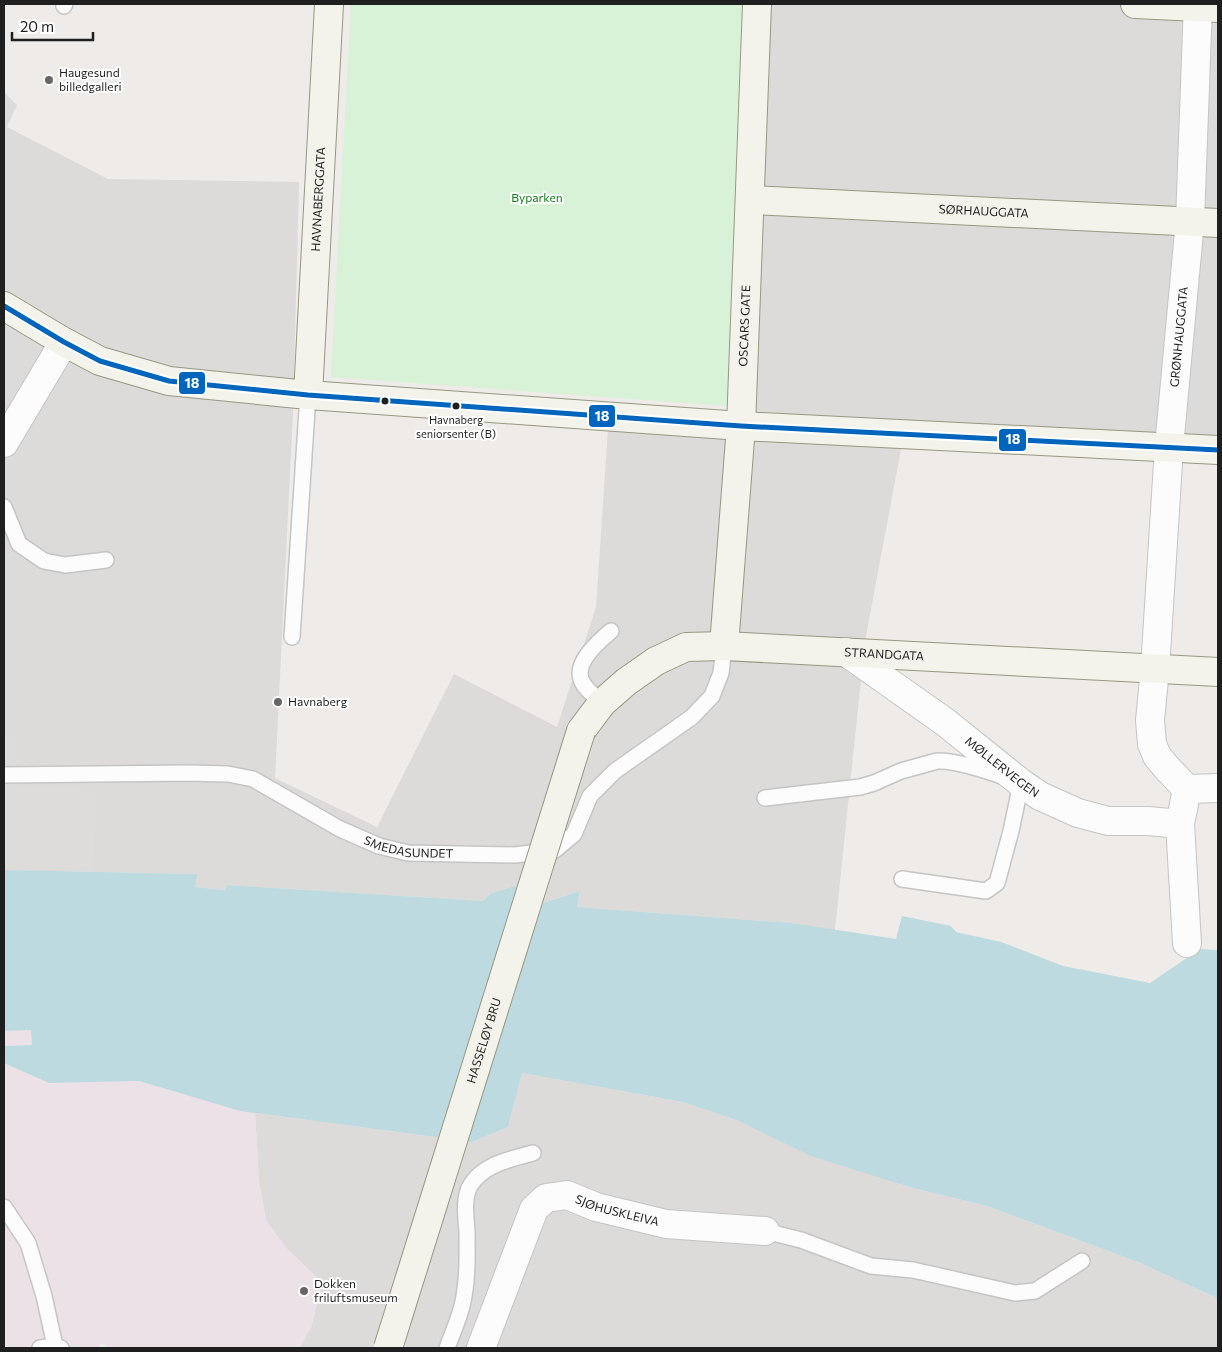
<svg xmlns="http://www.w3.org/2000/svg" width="1222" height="1352" viewBox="0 0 1222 1352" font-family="Commissioner,sans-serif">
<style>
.residential{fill:#dddbd9}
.industrial{fill:#ebe1e7}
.park{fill:#d7f2d6}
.parking{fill:#dedcdb}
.water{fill:#bcdae0}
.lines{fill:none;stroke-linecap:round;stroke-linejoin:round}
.lane-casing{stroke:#c6c5c4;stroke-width:18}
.street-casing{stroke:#c6c5c4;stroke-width:30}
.secondary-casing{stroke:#979780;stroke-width:30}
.lane{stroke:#fcfcfc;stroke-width:15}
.street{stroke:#fcfcfc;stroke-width:28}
.secondary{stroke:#f3f3eb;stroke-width:28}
.secondary-bridge-casing{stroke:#979780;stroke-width:30;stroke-linecap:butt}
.secondary-bridge{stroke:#f3f3eb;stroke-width:28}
.bus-1-casing{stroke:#fff;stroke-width:9}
.bus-1{stroke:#0065bd;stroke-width:5}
.poi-dot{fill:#676665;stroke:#fff;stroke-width:2}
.bus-dot{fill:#1f1f1f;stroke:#fff;stroke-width:2}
.labels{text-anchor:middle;stroke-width:4;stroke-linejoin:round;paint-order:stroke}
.bus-label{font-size:11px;fill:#1f1f1f;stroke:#fff}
.poi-label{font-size:12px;fill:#1f1f1f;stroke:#fff;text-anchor:start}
.park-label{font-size:12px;fill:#0e7d14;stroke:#fff}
.street-label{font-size:12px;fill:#1f1f1f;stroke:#fff}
.line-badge{stroke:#fff;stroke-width:2}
.badge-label{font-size:14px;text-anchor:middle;font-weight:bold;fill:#fff}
</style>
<rect width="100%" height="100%" fill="#eeebe8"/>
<path class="residential" d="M752,4H1218V442L902,444L865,641L835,930L792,923L577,907L580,891L526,908L490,894L483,901L227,885L226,890L195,887L196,874L4,870V92L17,105L7,127L108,179L299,182L293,413L275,778L377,827L454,674L557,727L596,607L608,429L731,435Z
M522,1073L683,1102L739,1121L913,1188L987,1206L1138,1262L1215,1297L1218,1302V1348H299L311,1328L322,1282L286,1248L266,1220L259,1181L255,1113L472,1142L508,1127Z"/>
<path class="industrial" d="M31,1030L32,1045L4,1046V1031Z
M4,1063L49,1083L139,1081L240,1111L255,1113L259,1181L266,1220L286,1248L322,1282L311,1328L299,1348H111L101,1343L98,1348H4Z"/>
<path class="park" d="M351,4H742L727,406L331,377Z"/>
<path class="parking" d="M4,735H16L14,788L96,791L93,867H4Z"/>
<path class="water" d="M4,870L197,874L195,887L225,890L227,885L483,901L490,894L515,886L527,908L580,891L577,907L792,923L896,939L902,916L951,926L956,932L1001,942L1063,966L1150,983L1200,949L1218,950V1302L1215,1297L1138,1262L987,1206L913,1188L811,1156L739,1121L683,1102L522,1073L508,1127L472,1142L240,1111L139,1081L49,1083L4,1063V1046L32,1045L31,1030L4,1031Z"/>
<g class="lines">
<defs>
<g id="lane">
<path d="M64,6L65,4"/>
<path d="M4,507L19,544L44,561L65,565L106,560"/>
<path d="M292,637L308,395"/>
<path d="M602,703C595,696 584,689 581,679C575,662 599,641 611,631"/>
<path id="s1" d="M4,775L189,773L228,774L253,779L340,829L379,846L408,853L515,855L555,850L574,834L590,796L615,771L692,717L712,696L721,673L724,646"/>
<path d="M765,798L860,787L874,783L901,771L937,761C959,760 1000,775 1021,783L1011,831L997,883L986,891L902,879"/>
<path d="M4,1207L28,1243L44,1296L55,1346"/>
<path d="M765,1231L801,1240L871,1266L913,1270L1015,1293L1035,1291L1082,1261"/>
<path d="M40,1348L55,1346L61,1348"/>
<path d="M447,1348C454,1329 463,1310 465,1289C468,1270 467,1251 467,1232C466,1217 463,1199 470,1186C483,1164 511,1159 533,1153"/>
</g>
<g id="street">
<path d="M4,443L64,342"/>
<path id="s2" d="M846,652L945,722L1021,783L1040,796L1078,813L1108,821H1148L1180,824"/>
<path id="s3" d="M1187,789L1167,768L1157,756L1152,744L1150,720L1155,669L1169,447L1190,221L1198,4"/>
<path d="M1187,943L1180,824L1187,789L1218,788"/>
<path id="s4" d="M481,1348L534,1209L546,1198L567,1195L596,1207L666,1224L765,1231"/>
</g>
<g id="secondary">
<path d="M1135,4L1218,8"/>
<path id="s5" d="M750,200L1218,223"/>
<path d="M4,306L64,342L100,361L169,381L308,395L741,426L1218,450"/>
<path id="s6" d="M308,395L329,4"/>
<path id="s7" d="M724,646L741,426L757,4"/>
<path id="s8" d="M581,731L602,703L626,682L656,661L686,647L724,646L1218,672"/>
</g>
</defs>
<use href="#lane" class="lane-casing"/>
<use href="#street" class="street-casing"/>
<use href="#secondary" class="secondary-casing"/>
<use href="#lane" class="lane"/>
<use href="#street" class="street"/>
<use href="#secondary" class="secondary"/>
<defs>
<g id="secondary-bridge">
<path id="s9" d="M388,1348L581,731"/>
</g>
</defs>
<use href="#secondary-bridge" class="secondary-bridge-casing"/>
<use href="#secondary-bridge" class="secondary-bridge"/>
<defs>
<path id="bus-1" d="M4,306L64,342L100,361L169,381L308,395L741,426L1218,450"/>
</defs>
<use href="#bus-1" class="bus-1-casing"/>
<use href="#bus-1" class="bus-1"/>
</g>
<g class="poi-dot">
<circle cx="49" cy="80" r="5"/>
<circle cx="278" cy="702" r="5"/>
<circle cx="304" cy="1291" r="5"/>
</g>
<g class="bus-dot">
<circle cx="385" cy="401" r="4.5"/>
<circle cx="456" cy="406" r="4.5"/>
</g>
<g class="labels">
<g class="bus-label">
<text x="456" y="424">Havnaberg<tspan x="456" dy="14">seniorsenter (B)</tspan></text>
</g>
<g class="poi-label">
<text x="59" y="77">Haugesund<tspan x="59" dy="14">billedgalleri</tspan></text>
<text x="288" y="706">Havnaberg</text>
<text x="314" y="1288">Dokken<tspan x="314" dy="14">friluftsmuseum</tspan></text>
</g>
<g class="park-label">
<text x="537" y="202">Byparken</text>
</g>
<g class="street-label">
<text dy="4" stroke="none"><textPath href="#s6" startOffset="196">HAVNABERGGATA</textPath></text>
<text dy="4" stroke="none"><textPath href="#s5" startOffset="234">SØRHAUGGATA</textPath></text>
<text dy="4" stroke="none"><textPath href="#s7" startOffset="321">OSCARS GATE</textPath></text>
<text dy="4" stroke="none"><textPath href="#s3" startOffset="466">GRØNHAUGGATA</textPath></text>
<text dy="4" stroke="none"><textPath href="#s8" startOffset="335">STRANDGATA</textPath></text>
<text dy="4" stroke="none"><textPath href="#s2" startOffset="194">MØLLERVEGEN</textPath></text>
<text dy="4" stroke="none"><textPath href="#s1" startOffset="422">SMEDASUNDET</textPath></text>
<text dy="4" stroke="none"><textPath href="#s9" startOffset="322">HASSELØY BRU</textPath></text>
<text dy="4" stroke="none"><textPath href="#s4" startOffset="239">SJØHUSKLEIVA</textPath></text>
</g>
</g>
<g class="line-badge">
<rect x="178" y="371" width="28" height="24" rx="5" fill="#0065bd"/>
<rect x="588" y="404" width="28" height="24" rx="5" fill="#0065bd"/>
<rect x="998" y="428" width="29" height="24" rx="5" fill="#0065bd"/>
</g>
<g class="badge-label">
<text x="192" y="388">18</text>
<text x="602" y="421">18</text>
<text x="1013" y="444">18</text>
</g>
<rect width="1222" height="1352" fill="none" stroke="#1f1f1f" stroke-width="10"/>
<path d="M12 32v8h81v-8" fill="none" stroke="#1f1f1f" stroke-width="2.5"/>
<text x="20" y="32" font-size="15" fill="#1f1f1f" stroke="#ffffff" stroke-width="4" paint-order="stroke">20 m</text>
</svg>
